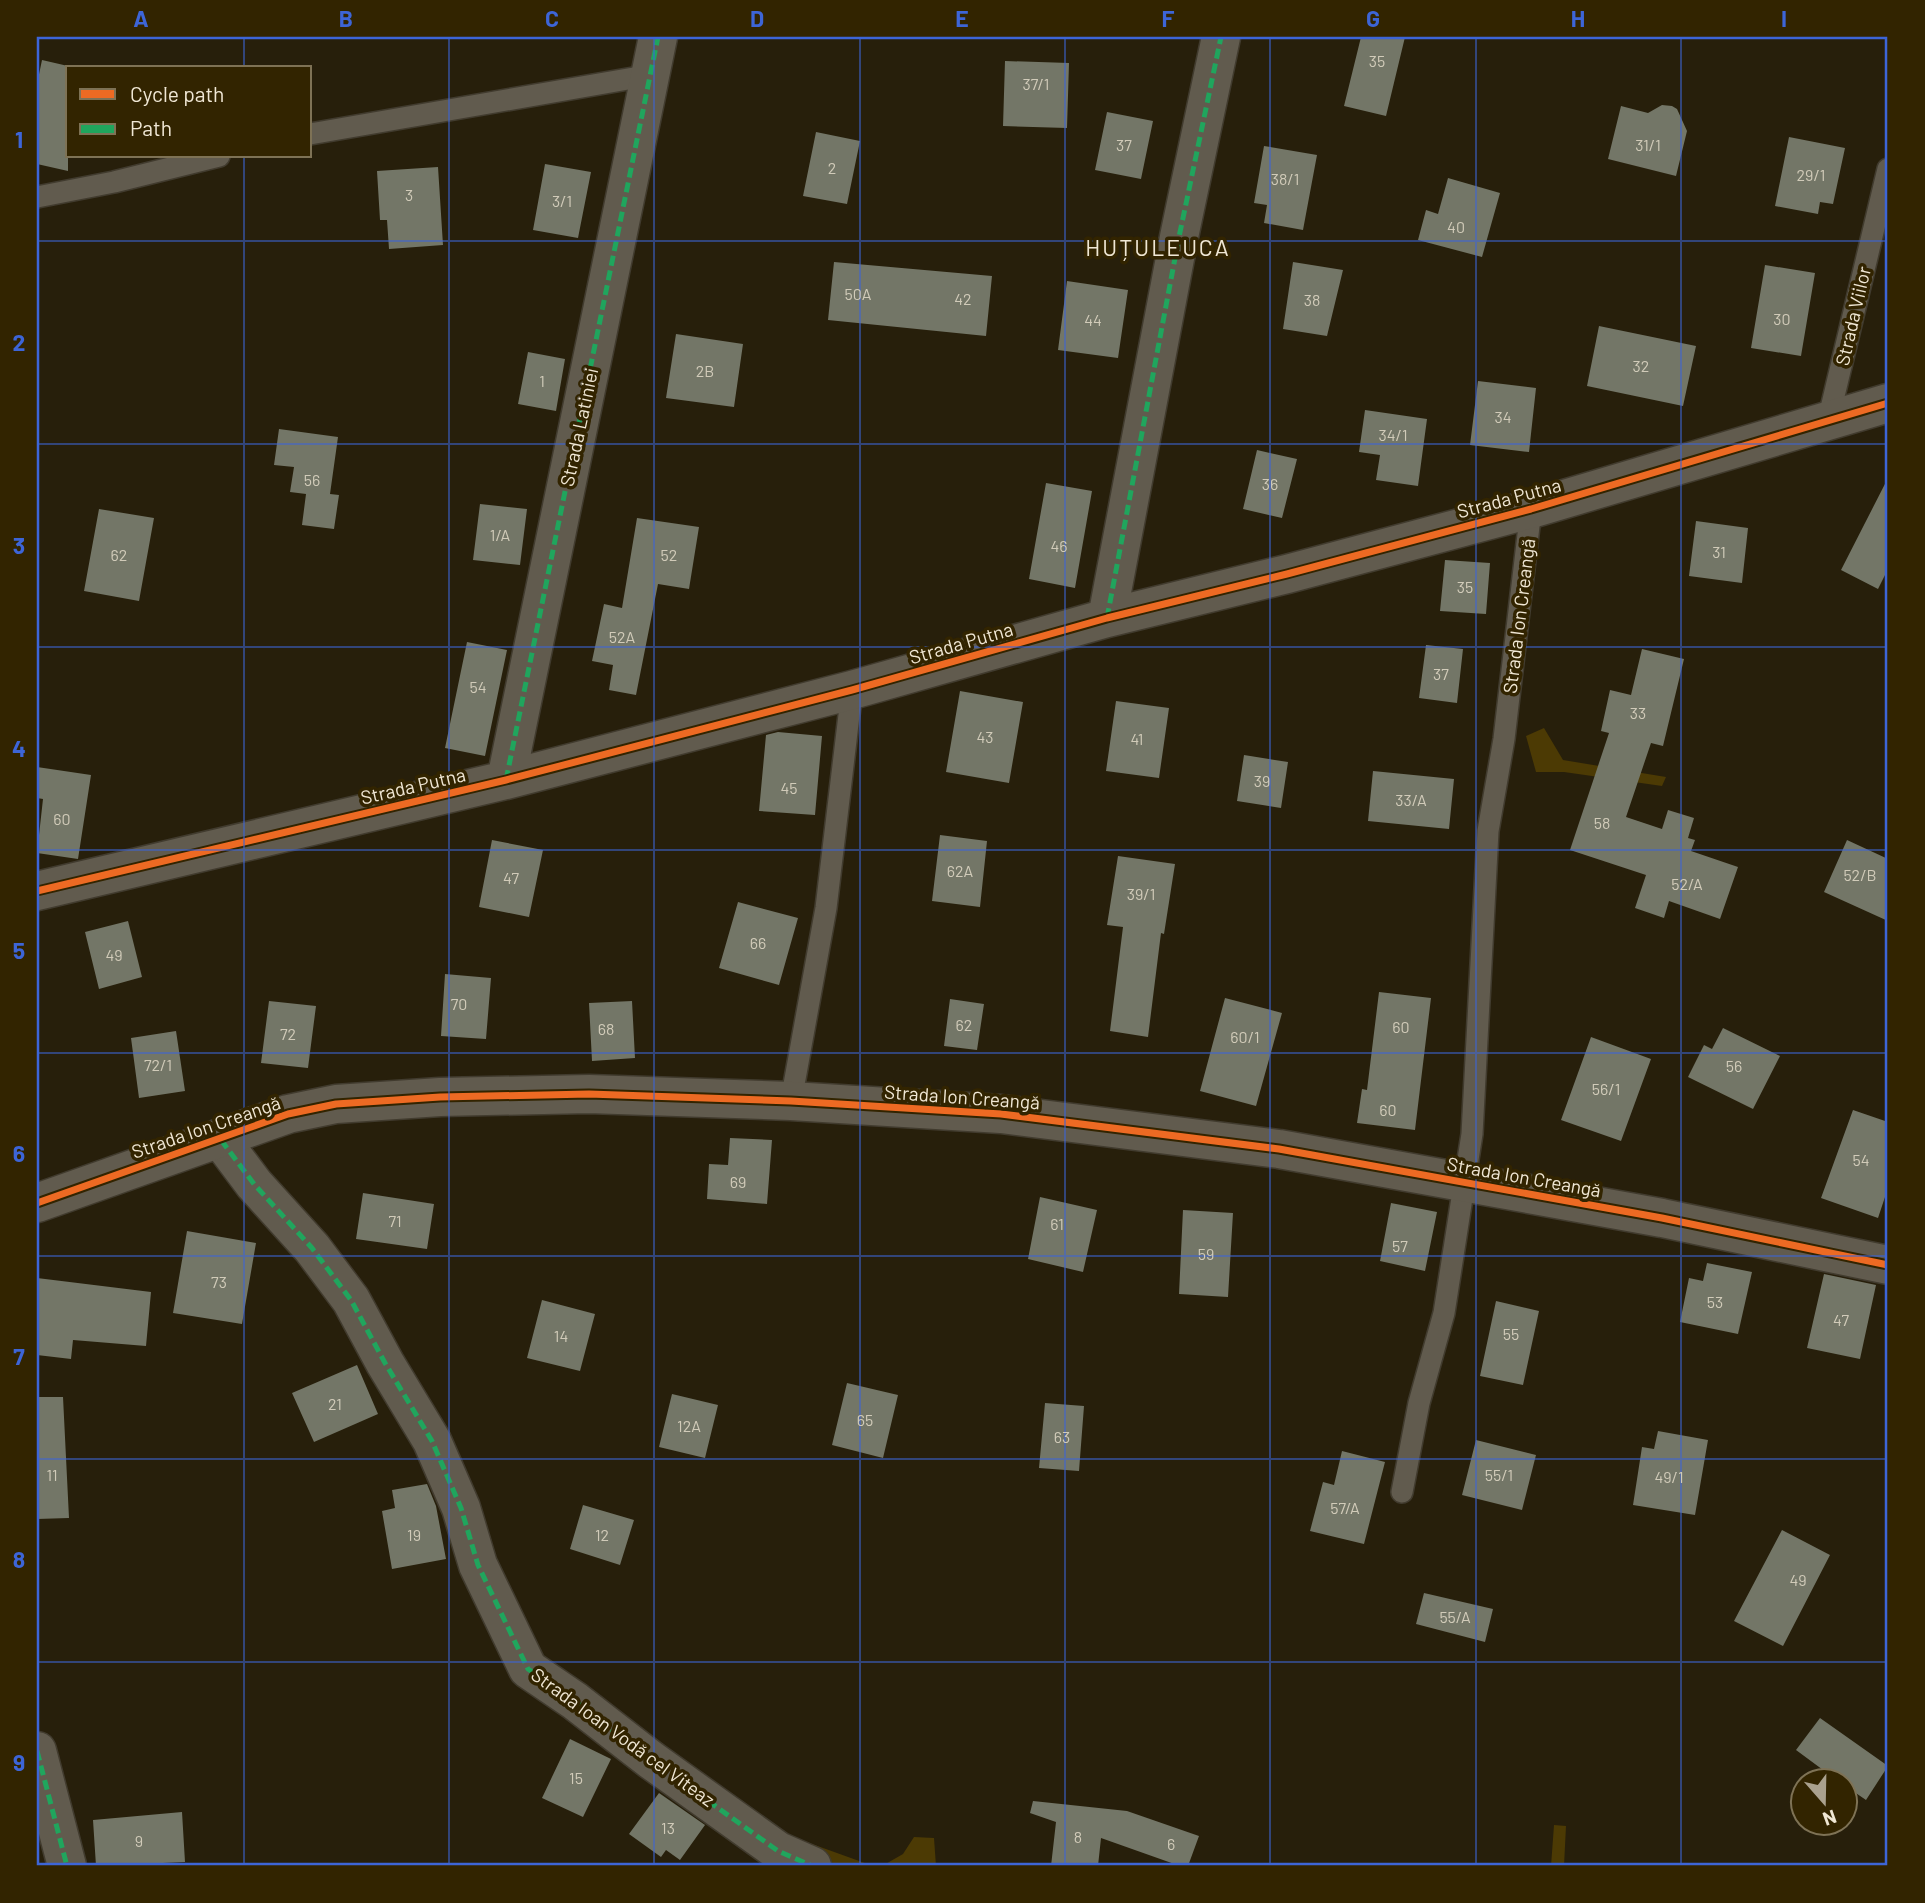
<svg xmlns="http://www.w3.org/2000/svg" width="1925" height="1903" viewBox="0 0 1925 1903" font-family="Barlow,sans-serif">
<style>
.green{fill:#4c3a04}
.building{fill:#737667}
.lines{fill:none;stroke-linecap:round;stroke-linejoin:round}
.lane-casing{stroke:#413b2e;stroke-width:24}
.street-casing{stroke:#413b2e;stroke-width:41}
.secondary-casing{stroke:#413b2e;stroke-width:41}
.lane{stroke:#615b4e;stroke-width:21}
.street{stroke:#615b4e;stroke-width:38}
.secondary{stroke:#615b4e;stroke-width:38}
.quiet{stroke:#20a55d;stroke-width:5;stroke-dasharray:10 5;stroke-linecap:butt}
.cycleway-casing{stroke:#322400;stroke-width:11}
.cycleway{stroke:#ed6a23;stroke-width:7}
.grid{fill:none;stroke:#3d65d7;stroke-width:2;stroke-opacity:0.55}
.labels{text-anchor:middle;stroke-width:7;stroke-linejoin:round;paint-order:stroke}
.number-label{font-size:16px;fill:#d1cbb9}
.street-label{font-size:19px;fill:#f0e7d4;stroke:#322400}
.quarter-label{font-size:23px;letter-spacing:2px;fill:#f0e7d4;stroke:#322400}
.neatline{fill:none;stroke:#3d65d7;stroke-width:2.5}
.grid-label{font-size:23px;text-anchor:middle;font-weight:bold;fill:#3d65d7}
</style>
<rect width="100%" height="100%" fill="#271f0b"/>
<path class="green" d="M1544,728L1563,760L1666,777L1662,786L1564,772H1536L1526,736Z
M1554,1825L1566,1826L1564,1866H1551Z
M914,1837L934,1838L936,1866H882L903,1854Z
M801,1840L873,1866C836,1866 828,1868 801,1840Z"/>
<path class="building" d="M1361,37H1405L1386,116L1344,106Z
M42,60L68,66V171L37,164V84Z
M1005,61L1069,63L1067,128L1003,126Z
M1662,105L1672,106L1677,109L1687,131L1676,176L1608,159L1621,106L1648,113Z
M1107,112L1153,121L1141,179L1095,170Z
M816,132L860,141L847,204L803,196Z
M1789,137L1845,148L1833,204L1820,202L1818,214L1775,206Z
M1264,146L1317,155L1303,230L1264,223L1267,205L1254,203Z
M545,164L591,172L578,238L533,230Z
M438,167L443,245L389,249L387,220H380L377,171Z
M1448,178L1500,193L1482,257L1418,240L1426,210L1438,214Z
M834,262L992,276L986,336L828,320Z
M1293,262L1343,270L1327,336L1283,329Z
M1765,265L1815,273L1801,356L1751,348Z
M1067,281L1128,290L1118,358L1058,350Z
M1599,326L1696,346L1683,406L1587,386Z
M676,334L743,344L734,407L666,398Z
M528,352L565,359L556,411L518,404Z
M1478,381L1536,388L1529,452L1470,445Z
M1365,410L1427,419L1418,486L1376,480L1380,455L1359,452Z
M279,429L338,437L330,494L339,495L334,529L302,525L306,494L290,492L294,467L274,465Z
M1257,450L1297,459L1282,518L1243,509Z
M1888,478V569L1878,589L1841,570Z
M1046,483L1092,491L1075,588L1029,579Z
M480,504L527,509L520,565L473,560Z
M99,509L154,518L139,601L84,591Z
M637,518L699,527L689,589L658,584L636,695L609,690L613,665L592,661L604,604L622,608Z
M1696,521L1748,528L1742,583L1689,576Z
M1445,560L1490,563L1486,614L1440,611Z
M467,642L507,650L485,756L445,748Z
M1426,645L1463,649L1457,703L1419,698Z
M1642,649L1684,659L1663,746L1651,743L1626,817L1662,829L1668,810L1694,818L1688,838L1695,840L1691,851L1738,867L1720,919L1669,901L1664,918L1635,908L1646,875L1570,850L1609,733L1601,731L1610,690L1631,695Z
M960,691L1023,702L1009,783L946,772Z
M1116,701L1169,708L1159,778L1106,771Z
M778,732L822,736L815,815L759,811L766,735Z
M1244,755L1288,762L1281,808L1237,801Z
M37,767L91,775L78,859L37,853L43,799L37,798Z
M1373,771L1454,779L1449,829L1368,821Z
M940,835L987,841L980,907L932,901Z
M492,840L543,850L529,917L479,907Z
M1847,840L1888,859V921L1824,892Z
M1118,856L1175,864L1164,934L1161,933L1148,1037L1110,1031L1123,927L1107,925Z
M738,902L798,918L779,985L719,968Z
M128,921L142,977L99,989L85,932Z
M445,974L491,978L486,1039L441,1036Z
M1379,992L1431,998L1415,1130L1357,1123L1362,1089L1367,1090Z
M1225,998L1282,1013L1256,1106L1200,1091Z
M950,999L984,1004L977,1050L944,1046Z
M269,1001L316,1006L308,1068L261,1063Z
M632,1001L635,1058L592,1061L589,1003Z
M1723,1028L1780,1056L1753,1109L1688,1077L1704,1045L1712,1049Z
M176,1031L185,1091L139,1098L131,1038Z
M1591,1037L1651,1059L1621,1141L1561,1120Z
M1853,1110L1888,1122V1188L1878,1218L1821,1198Z
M730,1138L772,1140L767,1204L707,1199L709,1164L728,1165Z
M363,1193L434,1204L427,1249L356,1239Z
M1040,1197L1097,1210L1083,1272L1028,1259Z
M1391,1203L1437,1212L1425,1271L1380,1261Z
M1183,1210L1233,1213L1228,1297L1179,1294Z
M187,1231L256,1243L242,1324L173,1313Z
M1707,1263L1752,1272L1738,1334L1680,1322L1689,1278L1703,1281Z
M1824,1274L1876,1285L1860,1359L1807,1348Z
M37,1278L151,1292L146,1346L73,1340L71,1359L37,1355Z
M542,1300L595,1314L580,1371L527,1358Z
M1496,1301L1539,1311L1523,1385L1480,1376Z
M357,1365L378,1414L314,1442L292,1393Z
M847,1383L898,1395L883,1458L832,1445Z
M672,1394L718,1405L705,1458L659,1447Z
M37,1397H63L69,1518L37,1519Z
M1045,1403L1084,1406L1079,1471L1039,1468Z
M1658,1431L1708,1440L1695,1515L1633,1505L1642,1447L1654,1449Z
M1476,1440L1536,1455L1522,1510L1462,1495Z
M1342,1451L1385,1462L1364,1544L1310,1531L1323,1482L1334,1485Z
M427,1484L436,1506L446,1559L392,1569L382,1511L395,1508L392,1490Z
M583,1505L634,1520L620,1565L570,1549Z
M1782,1530L1830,1555L1783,1646L1734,1621Z
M1424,1593L1493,1609L1485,1642L1416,1624Z
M1820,1718L1888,1766L1866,1800L1844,1785V1781H1838L1796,1750Z
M570,1739L611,1759L583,1817L542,1798Z
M659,1793L705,1825L680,1860L666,1850L661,1857L629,1834Z
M1033,1801L1127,1811L1199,1836L1188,1866H1180L1101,1838L1098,1866H1051L1056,1822L1030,1813Z
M182,1812L185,1862L96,1866L93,1820Z"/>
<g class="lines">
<defs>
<path id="lane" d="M310,134L651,75
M37,197L114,182L219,156
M1828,421L1888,169
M791,1101L826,908L852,690
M1402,1492L1419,1403L1444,1313L1472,1134L1488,831L1504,739L1531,509"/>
<path id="street" d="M1107,618L1179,237L1221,37
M506,780L658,37
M37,891L506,780L852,690L1107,618L1287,574L1531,509L1888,403
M221,1140L254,1184L312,1248L351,1300L385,1363L432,1441L461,1508L478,1565L528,1669L575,1701L651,1760L778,1851L812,1866
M37,1751L67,1866"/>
<path id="secondary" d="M37,1203L288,1114L336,1104L440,1097L589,1094L791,1101L1001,1114L1279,1149L1662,1218L1888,1265"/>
</defs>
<use href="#lane" class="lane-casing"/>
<use href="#street" class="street-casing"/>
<use href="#secondary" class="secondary-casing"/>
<use href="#lane" class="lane"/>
<use href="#street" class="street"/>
<use href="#secondary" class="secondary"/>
<path class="quiet" d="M1107,618L1179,237L1221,37
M506,780L658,37
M221,1140L254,1184L312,1248L351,1300L385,1363L432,1441L461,1508L478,1565L528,1669L575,1701L651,1760L778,1851L812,1866
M37,1751L67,1866"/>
<defs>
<path id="cycleway" d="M37,891L506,780L852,690L1107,618L1287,574L1531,509L1888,403
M37,1203L288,1114L336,1104L440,1097L589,1094L791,1101L1001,1114L1279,1149L1662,1218L1888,1265"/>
</defs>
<use href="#cycleway" class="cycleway-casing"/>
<use href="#cycleway" class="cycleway"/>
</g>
<path class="grid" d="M244,37V68M449,37V1866M654,37V1866M860,37V1866M1065,37V1866M1270,37V1866M1476,37V1866M1681,37V1866M244,156V1866M37,241H1888M37,444H1888M37,647H1888M37,850H1888M37,1053H1888M37,1256H1888M37,1459H1888M37,1662H1888"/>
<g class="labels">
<g class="number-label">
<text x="1377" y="67">35</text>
<text x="1036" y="90">37/1</text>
<text x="1124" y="151">37</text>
<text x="1648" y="151">31/1</text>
<text x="832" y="174">2</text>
<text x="1811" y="181">29/1</text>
<text x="1285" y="185">38/1</text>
<text x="409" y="201">3</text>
<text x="562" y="207">3/1</text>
<text x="1456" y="233">40</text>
<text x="858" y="300">50A</text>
<text x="963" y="305">42</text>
<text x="1312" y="306">38</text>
<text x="1782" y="325">30</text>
<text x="1093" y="326">44</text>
<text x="1641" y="372">32</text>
<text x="705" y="377">2B</text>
<text x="542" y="387">1</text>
<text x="1503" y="423">34</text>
<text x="1393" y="441">34/1</text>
<text x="312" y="486">56</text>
<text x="1270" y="490">36</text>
<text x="500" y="541">1/A</text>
<text x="1059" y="552">46</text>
<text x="1719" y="558">31</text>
<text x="119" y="561">62</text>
<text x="669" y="561">52</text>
<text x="1465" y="593">35</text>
<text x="622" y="643">52A</text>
<text x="1441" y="680">37</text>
<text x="478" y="693">54</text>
<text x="1638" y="719">33</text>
<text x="985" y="743">43</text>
<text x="1137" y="745">41</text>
<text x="1262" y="787">39</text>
<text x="789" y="794">45</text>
<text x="1411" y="806">33/A</text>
<text x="62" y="825">60</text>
<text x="1602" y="829">58</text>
<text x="960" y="877">62A</text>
<text x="1860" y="881">52/B</text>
<text x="511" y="884">47</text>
<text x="1687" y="890">52/A</text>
<text x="1141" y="900">39/1</text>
<text x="758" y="949">66</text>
<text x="114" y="961">49</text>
<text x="459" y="1010">70</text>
<text x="964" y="1031">62</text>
<text x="1401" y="1033">60</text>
<text x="606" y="1035">68</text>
<text x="288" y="1040">72</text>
<text x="1245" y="1043">60/1</text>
<text x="158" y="1071">72/1</text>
<text x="1734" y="1072">56</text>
<text x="1606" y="1095">56/1</text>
<text x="1388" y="1116">60</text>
<text x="1861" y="1166">54</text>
<text x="738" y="1188">69</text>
<text x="395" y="1227">71</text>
<text x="1057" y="1230">61</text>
<text x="1400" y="1252">57</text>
<text x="1206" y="1260">59</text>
<text x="219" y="1288">73</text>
<text x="1715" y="1308">53</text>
<text x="1841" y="1326">47</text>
<text x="1511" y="1340">55</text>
<text x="561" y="1342">14</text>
<text x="335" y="1410">21</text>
<text x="865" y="1426">65</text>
<text x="689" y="1432">12A</text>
<text x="1062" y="1443">63</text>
<text x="52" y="1481">11</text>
<text x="1499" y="1481">55/1</text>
<text x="1669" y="1483">49/1</text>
<text x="1345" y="1514">57/A</text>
<text x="414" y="1541">19</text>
<text x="602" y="1541">12</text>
<text x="1798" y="1586">49</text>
<text x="1455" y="1623">55/A</text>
<text x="576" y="1784">15</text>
<text x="668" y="1834">13</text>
<text x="1078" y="1843">8</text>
<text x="139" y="1847">9</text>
<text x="1171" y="1850">6</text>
</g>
<g class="street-label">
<text transform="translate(1853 316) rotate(-77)" y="7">Strada Viilor</text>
<text transform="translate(579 427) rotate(-78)" y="7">Strada Latiniei</text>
<text transform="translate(1509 498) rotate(-15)" y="7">Strada Putna</text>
<text transform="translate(1519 616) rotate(-83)" y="7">Strada Ion Creangă</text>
<text transform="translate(961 643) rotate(-16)" y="7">Strada Putna</text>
<text transform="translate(413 786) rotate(-13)" y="7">Strada Putna</text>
<text transform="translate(962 1097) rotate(4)" y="7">Strada Ion Creangă</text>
<text transform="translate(206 1127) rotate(-19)" y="7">Strada Ion Creangă</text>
<text transform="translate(1524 1177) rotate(10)" y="7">Strada Ion Creangă</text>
<text transform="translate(623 1737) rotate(36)" y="7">Strada Ioan Vodă cel Viteaz</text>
</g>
<g class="quarter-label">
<text x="1158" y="256">HUȚULEUCA</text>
</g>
</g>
<rect width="1925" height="1903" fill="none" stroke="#322400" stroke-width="77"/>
<rect x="66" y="66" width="245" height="91" fill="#322400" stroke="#7e7255" stroke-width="2"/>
<rect x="80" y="89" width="35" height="10" fill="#ed6a23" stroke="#7e7255" stroke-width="2"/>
<text x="130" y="102" font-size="21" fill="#f0e7d4">Cycle path</text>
<rect x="80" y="124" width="35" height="10" fill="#20a55d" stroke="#7e7255" stroke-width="2"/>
<text x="130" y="136" font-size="21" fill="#f0e7d4">Path</text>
<g transform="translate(1824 1802) rotate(160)"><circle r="33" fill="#322400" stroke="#7e7255" stroke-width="2"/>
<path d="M0-5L12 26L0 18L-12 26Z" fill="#aaa18e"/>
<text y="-10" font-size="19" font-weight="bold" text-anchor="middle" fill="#f0e7d4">N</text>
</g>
<rect x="38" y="38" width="1848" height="1826" class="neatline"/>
<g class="grid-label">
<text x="141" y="27">A</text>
<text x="346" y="27">B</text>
<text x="552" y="27">C</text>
<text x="757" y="27">D</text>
<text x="962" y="27">E</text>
<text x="1168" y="27">F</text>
<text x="1373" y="27">G</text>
<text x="1578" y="27">H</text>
<text x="1784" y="27">I</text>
<text x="19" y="148">1</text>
<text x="19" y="351">2</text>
<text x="19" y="554">3</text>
<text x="19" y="757">4</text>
<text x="19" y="959">5</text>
<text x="19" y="1162">6</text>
<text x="19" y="1365">7</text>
<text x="19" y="1568">8</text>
<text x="19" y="1771">9</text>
</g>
</svg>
